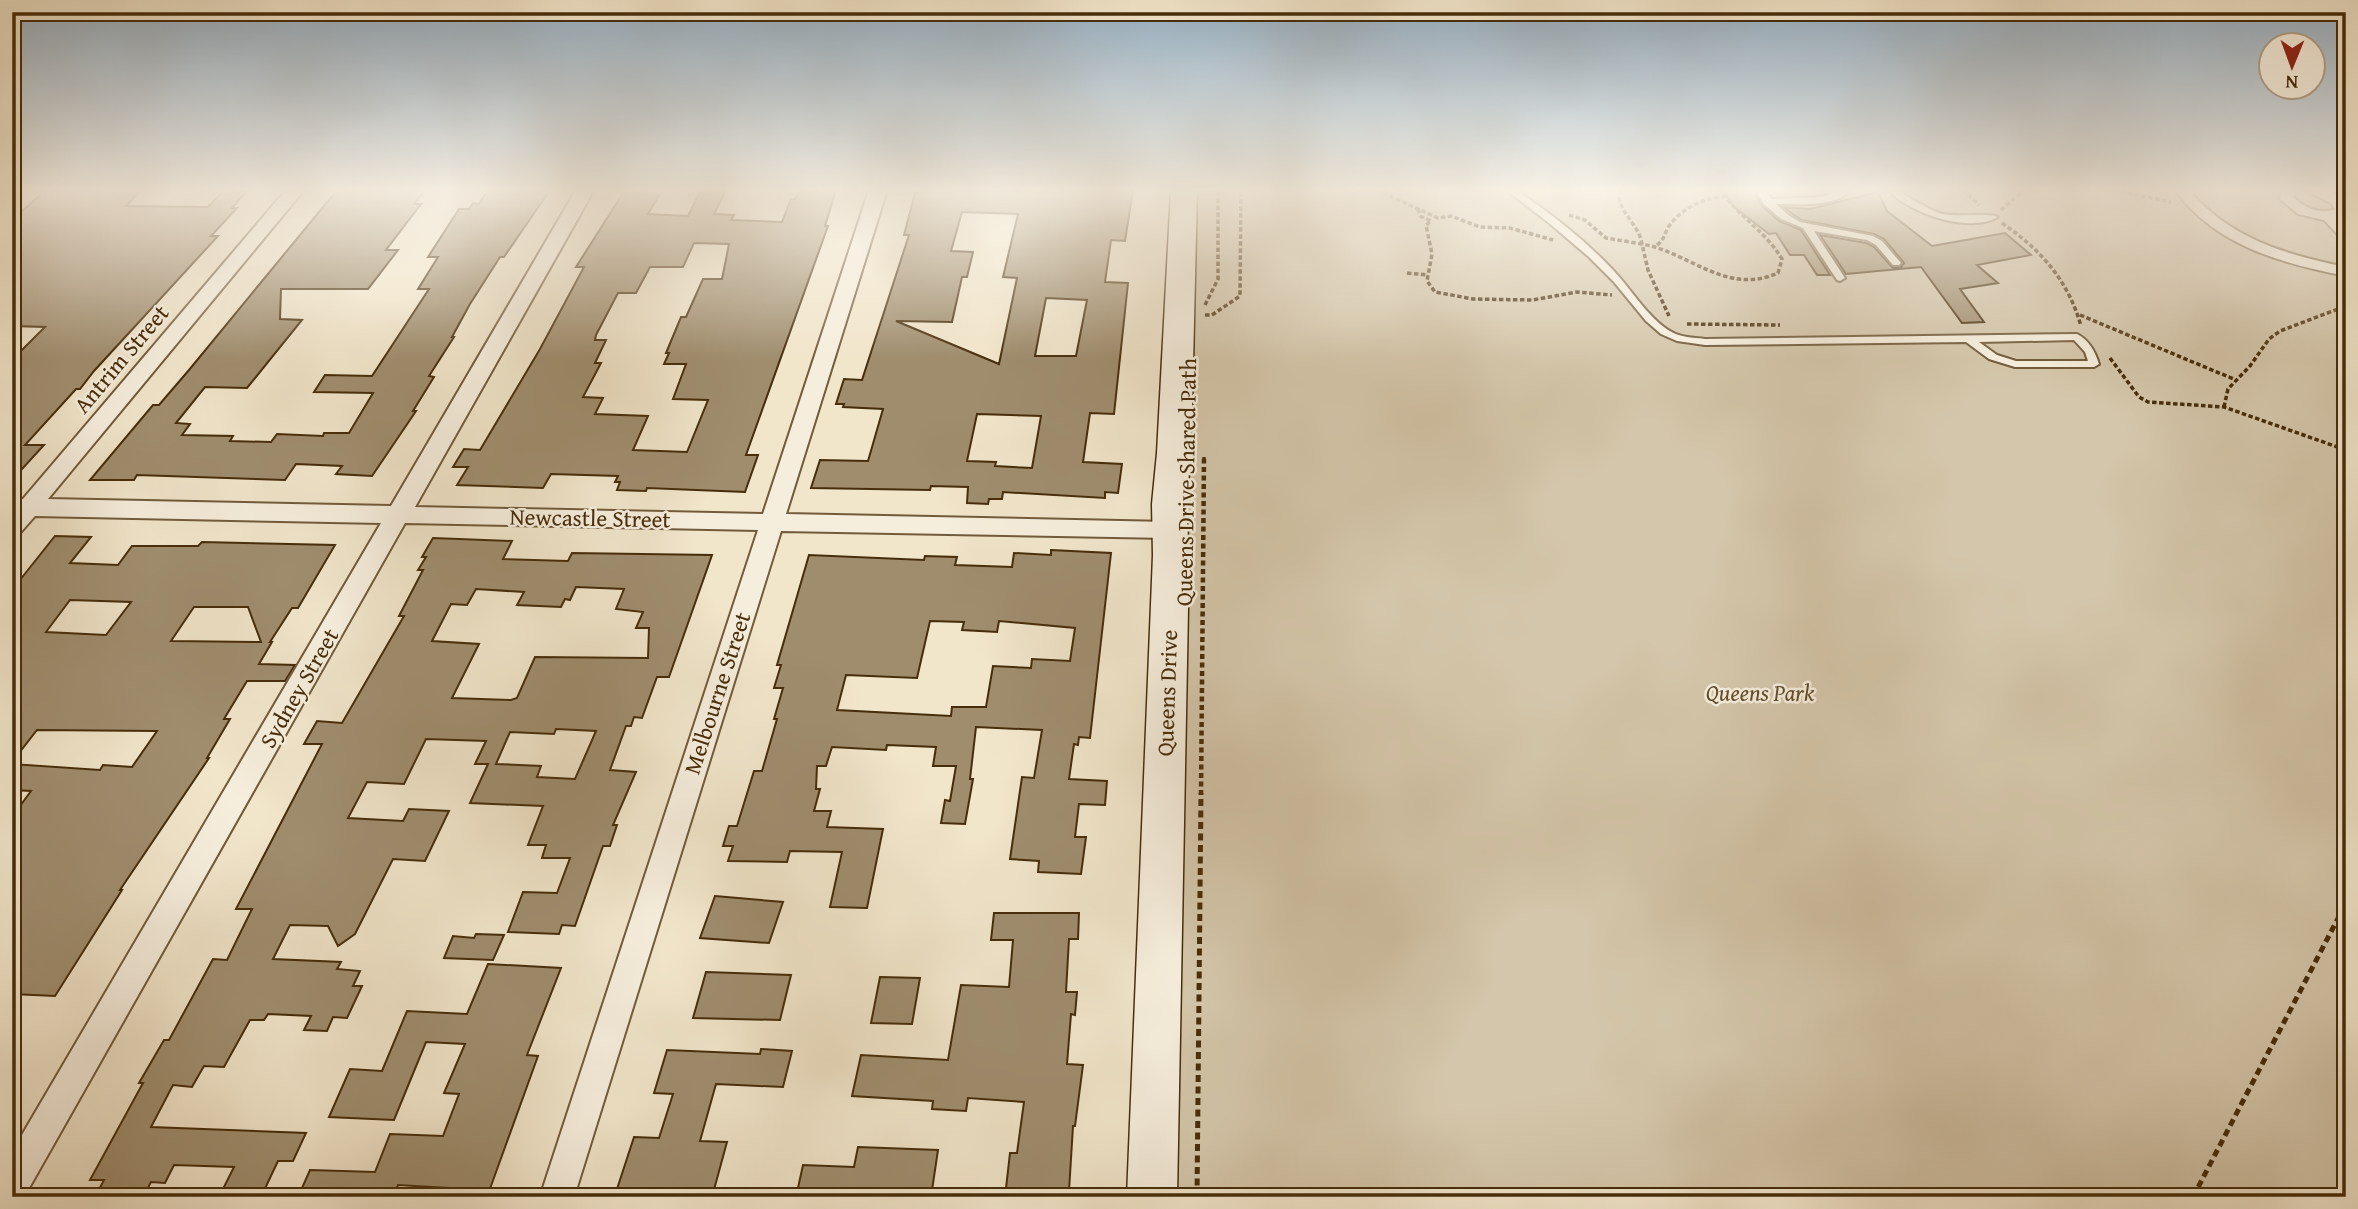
<svg xmlns="http://www.w3.org/2000/svg" width="2358" height="1209" viewBox="0 0 2358 1209" font-family="'Gentium Book Plus',serif">
<style>
.green{fill:#d4c6aa;stroke:#8d7a5a;stroke-width:2}
.building{fill:#9f8d6e;stroke:#462d0b;stroke-width:2;fill-rule:evenodd}
.lines{fill:none;stroke-linecap:round;stroke-linejoin:round}
.service-casing{stroke:#715b3b;stroke-width:4}
.pedestrian-casing{stroke:#715b3b;stroke-width:4}
.minor-casing{stroke:#715b3b;stroke-width:4}
.secondary-casing{stroke:#462d0b;stroke-width:3}
.path-far2{stroke:#462d0b;stroke-width:3.5;stroke-dasharray:4.5 2.5;stroke-linecap:butt}
.path-far1{stroke:#462d0b;stroke-width:4.5;stroke-dasharray:5 3.5;stroke-linecap:butt}
.path{stroke:#462d0b;stroke-width:5;stroke-dasharray:7 4.5;stroke-linecap:butt}
.service{fill:#f6eedd;fill-rule:evenodd}
.pedestrian{fill:#f6eedd;fill-rule:evenodd}
.minor{fill:#f6eedd;fill-rule:evenodd}
.secondary{fill:#f6eedd;fill-rule:evenodd}
.labels{text-anchor:middle;stroke-width:5;stroke-linejoin:round;paint-order:stroke}
.street-label{font-size:23px;fill:#462d0b;stroke:#f6eedd}
.park-label{font-size:23px;font-style:italic;fill:#624c2b;stroke:#f6eedd}
</style>
<rect width="100%" height="100%" fill="#f1e5ca"/>
<filter id="stains"><feTurbulence type="fractalNoise" baseFrequency=".00286" numOctaves="4"/><feColorMatrix values="0 0 0 0 .2 0 0 0 0 .09 0 0 0 0 .02 0 0 0 .5 -.17"/></filter>
<radialGradient id="worn" r=".72"><stop offset=".6" stop-color="#630" stop-opacity="0"/><stop offset="1" stop-color="#630" stop-opacity=".3"/></radialGradient>
<path class="green" d="M1194,190H2346V1197H1174Z"/>
<path class="building" d="M46,190H141L126,206L208,207L223,191L246,192L232,208H237L211,236H218L94,371L80,389H76L25,445H44L12,480V360L45,327L12,326V220Z
M337,190H425L414,204H421L386,250H398L368,289H281L280,319L302,320L247,388L205,387L176,423L190,424L182,435L233,436L230,441L271,442L277,434L323,436L324,433H349L373,393L314,392L325,375L372,376L429,289H418L438,257H428L459,209H469L473,203L479,204L488,190H550L504,257H500L470,304L452,337H454L429,376L434,377L413,411H416L372,476L336,474L342,466L296,464L285,480L137,475L134,480H90L153,405H159L189,370Z
M625,190H662L648,214L688,216L701,190H726L714,214L734,215L731,220L782,222L791,199H795L800,190H836L825,226H828L746,455H758L745,492L647,488L646,491L617,490L620,482H615L618,476L551,474L543,488L457,485L468,467H453L464,449L480,450L540,349L584,267H576ZM694,243L729,244L722,279H703L686,317H681L666,353H669L664,364H686L673,399L708,400L687,452L633,450L648,416L595,414L603,398L583,397L601,363H595L606,340H595L596,335L618,293H636L650,267H683Z
M948,190H1018V192L1063,193V190H1133L1125,241L1111,240L1105,282L1128,283L1114,414L1090,413L1083,462L1122,464L1118,493L1105,492V498L1003,492L1002,499H989L988,504L967,503L968,487L931,486L930,490L811,488L820,460L868,461L883,409L843,407L844,404H836L844,379L862,380L909,235H904L915,193H947ZM962,212L1018,214L1003,277L1017,278L999,364L896,321L952,322L962,277H967L973,252L951,251ZM1046,298L1087,300L1076,356H1035ZM977,414L1041,416L1032,468L995,466L996,462L967,461Z
M1723,190H1753L1762,206L1779,221L1801,230L1830,275H1817L1804,255H1790L1776,233L1769,234L1734,207Z
M1878,192L1887,211L1932,246L2005,233L2031,255L1977,265L1998,283L1960,289L1984,322L1962,323L1921,267L1846,274L1820,235L1866,243L1874,247L1893,268L1901,267L1904,263L1884,239L1874,234L1801,220L1783,207L1810,209Z
M55,536L91,537L70,563L118,565L132,546H198L202,542L335,545L298,608H292L270,642H272L259,664L295,665L285,681H247L224,719H230L207,758H209L120,890H122L55,996L12,994V817L31,791L12,790V764L100,770L103,765L132,767L157,731L37,730L12,762V590ZM70,600L131,602L106,635L46,632ZM194,607H248L261,642L171,641Z
M433,538L512,541L503,559L568,561L572,553L712,555L669,677H657L642,718L634,717L631,726H626L610,770L636,772L613,825H617L610,846H603L575,926L562,925L559,934L508,932L523,892L557,893L570,858H542L546,845H528L543,806L470,803L488,764H475L486,741L426,739L404,784L367,782L348,818L403,821L409,809L449,811L425,861L393,859L355,934L338,946L328,926L290,925L273,959L341,962L337,969L360,971L353,986H362L347,1018L333,1017L327,1031L304,1030L311,1016L268,1014L264,1020H250L224,1067L204,1066L192,1087L173,1085L151,1127L306,1133L293,1161H278L261,1197H219L234,1167L174,1165L165,1183L151,1182L143,1197H95L104,1180H90L143,1083H139L164,1040H169L213,959L227,960L252,909H236L322,744H304L317,721L342,723L404,616H399L423,570H418L426,557H422ZM576,587L624,589L616,609L643,612L636,628H649L648,658L535,657L517,698L511,700L452,698L479,644L432,641L451,604L467,605L476,589L524,592L517,605L561,607L565,599L570,600ZM556,729L596,731L575,779L537,777L541,766L496,764L510,732L554,734Z
M1051,550L1111,553L1090,738L1079,737L1078,745L1074,744L1069,779L1107,781L1105,805L1079,804L1075,837H1086L1081,874L1038,872L1039,861L1010,859L1022,777L1034,778L1042,730L976,727L970,779H973L965,824L941,823L945,800L950,801L956,766H933L936,747L887,745L886,750L832,747L826,766H817L816,789H820L814,811H831L827,827L883,829L867,908L830,907L842,852L790,851L787,862L728,861L733,846H723L729,826H737L754,771H762L777,719H774L783,688H774L781,665H777L809,555L924,560L925,556L957,557L955,565L1012,567L1014,553L1051,555ZM930,621L964,622L962,630L997,632L999,621L1075,628L1070,661L1032,659L1031,668L993,666L986,707H952L951,716L837,710L846,675L917,678Z
M715,896L783,902L769,943L700,938Z
M994,913H1079L1078,939H1069L1066,992H1077L1075,1015L1071,1014L1067,1064L1083,1065L1075,1126H1073L1069,1191L1053,1190V1197H1005L1010,1153H1017L1024,1102L968,1098L966,1111L932,1109L933,1101L852,1096L861,1055L948,1060L961,985L1009,987L1013,940H991Z
M476,934L504,935L493,960L444,958L453,936L474,938Z
M488,964L561,968L527,1055L538,1056L487,1197H444L448,1188L398,1185L393,1197H298L310,1170L375,1172L390,1134L443,1136L459,1094L444,1093L465,1044L426,1042L394,1120L329,1117L350,1069L382,1071L407,1011L467,1014Z
M706,972L791,975L780,1020L693,1018Z
M880,977L920,978L912,1024L871,1023Z
M761,1049L792,1051L783,1087L716,1084L700,1141L727,1142L712,1197H658L660,1192L617,1189L634,1137L659,1138L673,1094L654,1093L667,1050L760,1054Z
M858,1147L938,1150L931,1197L827,1192L826,1197H796L803,1165L854,1167Z"/>
<g class="lines">
<defs>
<path id="service" d="M1506,190H1516C1550,213 1584,239 1613,270C1631,289 1646,315 1668,330C1680,338 1692,337 1705,339L2077,334C2089,340 2095,351 2099,364L2094,367H2015L1989,359L1966,342L1705,345L1677,341L1661,334L1646,321L1614,282L1589,257L1549,223ZM2074,340L2085,352L2088,361H2016L1997,355L1979,342Z
M1756,190H1764L1772,199L1821,197L1841,190H1851C1834,208 1799,204 1776,204L1788,215L1800,222L1873,236L1882,241L1901,263L1899,265H1893L1876,245L1867,240L1814,231L1845,278L1840,281L1837,280L1803,228L1781,219L1764,204Z
M1888,190C1903,190 1924,209 1943,214C1957,217 1991,213 1998,217C1969,234 1909,213 1888,190Z"/>
<path id="pedestrian" d="M2175,190H2189C2229,238 2286,255 2346,267V276C2281,263 2216,246 2175,190Z
M2283,190H2299L2293,197C2305,208 2320,215 2335,209L2331,203L2304,190C2325,190 2346,190 2346,215L2338,218L2346,226V239L2341,238L2324,220L2298,214L2279,198Z"/>
<path id="minor" d="M286,190H304L48,499L391,506L576,190H594L415,507L763,514L869,190H887L786,514L1168,522L1176,524L1180,530L1176,536L1168,538L781,531L574,1197H540L758,530L405,523L24,1197H12V1152L381,523L35,516L20,533L12,535V499H23Z"/>
<path id="secondary" d="M1171,190H1197L1191,453L1186,504L1189,555L1177,1197H1127L1153,555L1152,504L1157,453Z"/>
</defs>
<use href="#service" class="service-casing"/>
<use href="#pedestrian" class="pedestrian-casing"/>
<use href="#minor" class="minor-casing"/>
<use href="#secondary" class="secondary-casing"/>
<path class="path-far2" d="M1377,190L1438,218L1451,216L1480,227L1510,228L1553,240
M1619,190C1617,213 1639,223 1642,244C1689,252 1726,296 1778,273L1782,259C1764,229 1738,217 1721,190
M1963,190L1979,205
M2114,190L2171,202
M1418,209L1420,216L1431,221L1426,225L1432,254L1427,281L1435,292L1473,299L1532,300L1577,292L1612,295
M2001,210L2024,190
M1569,215L1585,220L1606,238L1642,244L1648,270L1669,316
M2002,223C2041,250 2068,280 2081,326
M1657,245C1665,239 1664,234 1669,226C1681,209 1704,197 1724,197
M1407,273L1428,275
M1205,305L1218,279V190
M1205,315H1212L1240,296L1241,190
M2080,315L2236,380
M1687,324L1780,325
M2110,358L2139,397L2148,402L2224,407L2346,450
M2224,407L2228,389L2250,366L2269,339L2280,331L2346,306
M1204,460V457"/>
<path class="path-far1" d="M1201,795L1204,459"/>
<path class="path" d="M1197,1197L1201,793
M2193,1197L2346,903"/>
<use href="#service" class="service"/>
<use href="#pedestrian" class="pedestrian"/>
<use href="#minor" class="minor"/>
<use href="#secondary" class="secondary"/>
</g>
<linearGradient id="sky" x2="0" y2="1"><stop stop-color="#94aec2"/><stop offset="0.53" stop-color="#f9f3e7"/><stop offset="1" stop-color="#f9f3e7" stop-opacity="0"/></linearGradient>
<rect width="2358" height="359" fill="url(#sky)"/>
<g class="labels">
<g class="street-label">
<text transform="translate(121 359) rotate(-50)" y="8">Antrim Street</text>
<text transform="translate(1186 482) rotate(-89)" y="8">Queens Drive Shared Path</text>
<text transform="translate(590 518) rotate(1)" y="8">Newcastle Street</text>
<text transform="translate(299 688) rotate(-60)" y="8">Sydney Street</text>
<text transform="translate(717 693) rotate(-72)" y="8">Melbourne Street</text>
<text transform="translate(1167 693) rotate(-88)" y="8">Queens Drive</text>
</g>
<g class="park-label">
<text x="1760" y="701">Queens Park</text>
</g>
</g>
<rect width="2358" height="1209" fill="none" stroke="#f1e5ca" stroke-width="42"/>
<rect x="14" y="14" width="2330" height="1181" fill="none" stroke="#462d0b" stroke-width="3.5"/>
<rect x="21" y="21" width="2316" height="1167" fill="none" stroke="#462d0b" stroke-width="2"/>
<g transform="translate(2292 66) rotate(181)"><circle r="33" fill="#f6eedd" stroke="#b0a189" stroke-width="2"/>
<path d="M0-5L12 26L0 18L-12 26Z" fill="#8f2418"/>
<text y="-10" font-size="19" font-weight="bold" text-anchor="middle" fill="#462d0b">N</text>
</g>
<rect width="100%" height="100%" filter="url(#stains)"/>
<rect width="100%" height="100%" fill="url(#worn)"/>
</svg>
